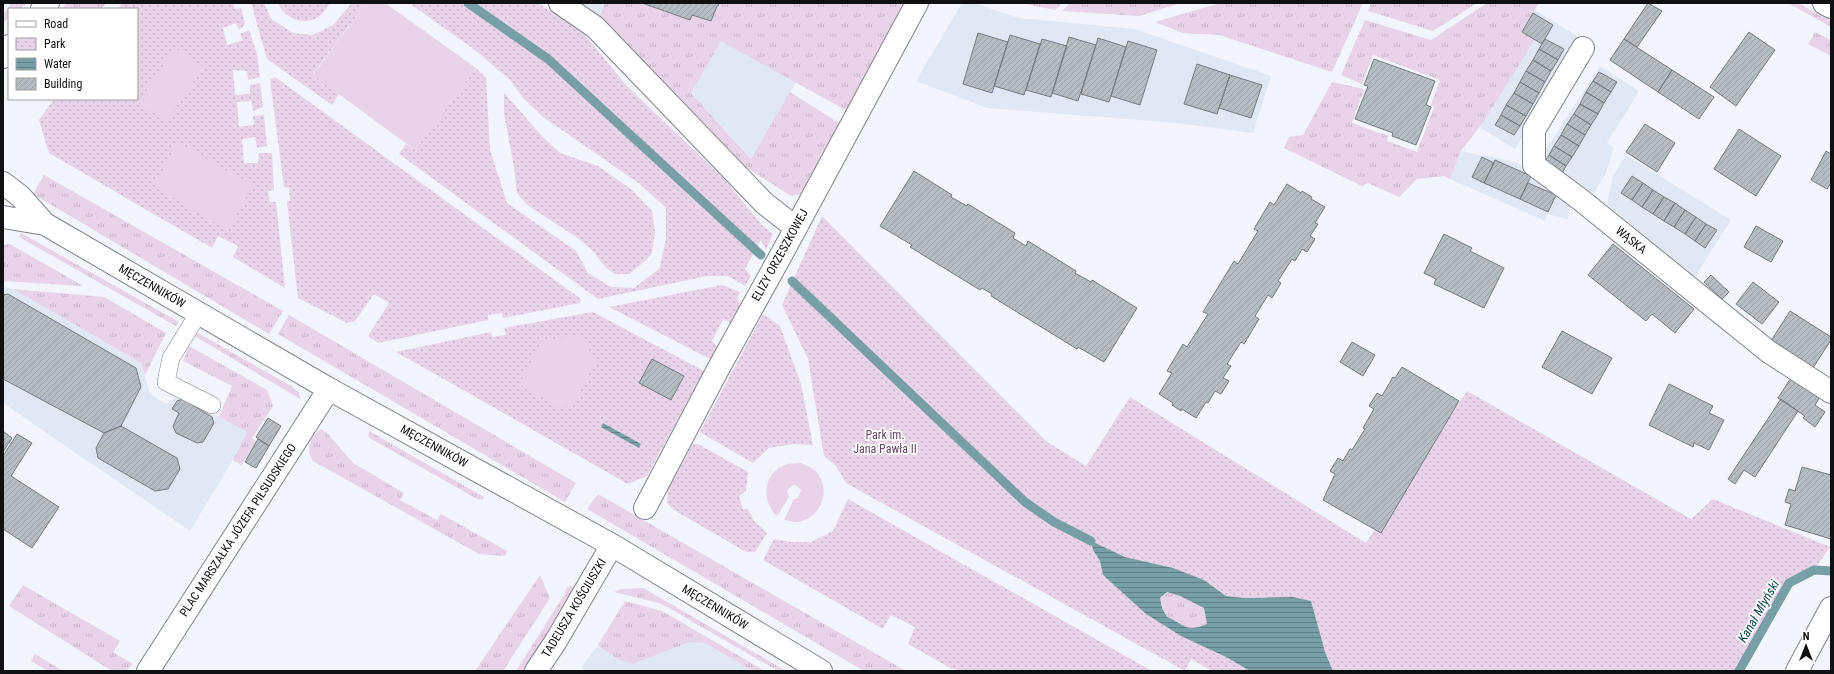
<svg xmlns="http://www.w3.org/2000/svg" width="1834" height="674" viewBox="0 0 1834 674" font-family="'Roboto Condensed',sans-serif">
<style>
.built{fill:#e1e8f5}
.grass{fill:url(#grass-tufts)}
.park{fill:url(#park-dots)}
.garden{fill:#e8d3e9}
.water{fill:url(#water-rules);fill-rule:evenodd}
.lines{fill:none;stroke-linecap:round;stroke-linejoin:round}
.stream{stroke:#789fa5;stroke-width:9}
.building{fill:url(#building-hatch);stroke:#757c81}
.lane-casing{stroke:#80838a;stroke-width:18}
.street-casing{stroke:#80838a;stroke-width:24}
.secondary-casing{stroke:#80838a;stroke-width:24}
.lane{stroke:#fff;stroke-width:17}
.street{stroke:#fff;stroke-width:22}
.secondary{stroke:#fff;stroke-width:22}
.labels{text-anchor:middle;stroke-width:3.5;stroke-linejoin:round;paint-order:stroke}
.street-label{font-size:12px;fill:#0f1012;stroke:#fff}
.park-label{font-size:12px;fill:#664469;stroke:#fff}
.water-label{font-size:13px;font-style:italic;fill:#0b484f;stroke:#fff}
</style>
<defs>
<pattern id="grass-tufts" width="24" height="20" patternUnits="userSpaceOnUse"><rect width="24" height="20" fill="#e8d3e9"/><path d="M3 7l-1-3M5 7V3M7 7l1-3M15 17l-1-3M17 17v-4M19 17l1-3" fill="none" stroke="#c6b4c7"/></pattern>
<pattern id="park-dots" width="8" height="8" patternUnits="userSpaceOnUse"><rect width="8" height="8" fill="#e8d3e9"/><path d="M2 2h.1M6 6h.1" fill="none" stroke="#c6b4c7" stroke-width="1.8" stroke-linecap="round"/></pattern>
<pattern id="water-rules" width="6" height="5" patternUnits="userSpaceOnUse"><rect width="6" height="5" fill="#789fa5"/><path d="M0 2.5h6" fill="none" stroke="#618085"/></pattern>
<pattern id="building-hatch" width="6" height="6" patternUnits="userSpaceOnUse"><rect width="6" height="6" fill="#b6bdc2"/><path d="M-1 1l2-2M0 6l6-6M5 7l2-2" fill="none" stroke="#9ba1a6"/></pattern>
</defs>
<rect width="100%" height="100%" fill="#f2f5fd"/>
<path class="built" d="M577,3H605L599,18Z
M962,3H974L1019,18L1135,29L1271,76L1253,133L1176,123L987,108L916,81Z
M1535,10L1579,37L1515,149L1479,127L1534,39L1522,32Z
M721,40L796,82L752,159L691,93Z
M1600,66L1639,91L1607,143L1614,148L1606,173L1594,192L1580,193L1537,163Z
M1461,151L1516,162L1571,205L1568,219L1547,214L1545,221L1450,179Z
M1626,155L1731,220L1694,278L1607,204L1613,176Z
M3,287L13,289L141,363L150,394L166,404L178,395L247,432L233,460L190,531L3,403Z
M690,642L705,643L753,671H585L581,668L598,645L604,650L633,664Z"/>
<path class="grass" d="M12,3H27L20,9H9V18L3,23V15Z
M66,3H106L101,9H62Z
M605,3H905L847,111L721,41L691,93L751,159L790,92L839,123L801,194L791,196L746,167L599,18Z
M1021,3H1062L1055,10Z
M1070,3H1181L1139,16L1062,11Z
M1220,3H1363L1332,72L1219,35L1183,33L1155,22Z
M1371,3H1477L1433,31L1368,11Z
M1487,3H1539L1522,32L1535,39L1484,121L1461,151L1450,179L1444,176L1417,179L1399,197L1368,183L1362,186L1284,148L1289,137L1303,135L1332,82L1364,89L1352,123L1388,136L1387,141L1417,152L1434,107L1431,105L1440,80L1373,55L1362,84L1341,75L1365,20L1431,40Z
M1788,3H1798L1831,21V27Z
M1815,32L1831,40V56L1808,44Z
M44,175L283,311L269,334L33,194Z
M21,233L179,322L176,326L19,237Z
M10,244L83,286L3,281V245Z
M13,289L104,297L166,333L145,375L141,363Z
M289,315L576,483L565,502L278,334Z
M196,332L291,386L299,392L300,399L193,335Z
M189,346L267,390L273,406L252,438L257,442L241,465L233,460L247,432L219,417L232,386L183,361Z
M321,429L328,434L353,463L404,493L400,500L437,520L441,514L507,551L505,556L479,554L313,461C306,450 309,437 321,429Z
M369,431L484,497L482,500L477,499L368,437Z
M598,494L906,671H864L587,509Z
M540,575L550,598L503,671H475Z
M23,585L120,641L113,652L133,664L126,671H112L9,606Z
M571,586H576L523,671H516L564,595L567,587Z
M643,588L786,671H778L662,604L614,592L621,589Z
M1167,592L1180,596L1204,608L1207,624C1184,633 1186,624 1167,617L1162,608L1160,598Z
M625,601L662,611L765,671H753L705,643L690,642L633,664L620,660L604,650L598,645Z
M35,654L63,671H48L31,661Z"/>
<path class="park" d="M122,3H233L235,9L241,8L245,24L239,30L236,23L223,28L227,45L243,40L240,34L249,30L257,54L260,77L248,80L247,71L233,70L235,95L250,94V85L260,83L263,107L253,111L251,101L237,102L239,127L254,125L253,116L264,115L267,146L257,148L255,137L242,139L244,163H258L259,153H272L274,190L268,191L270,202H276L285,288L233,257L238,246L218,236L212,248L49,153L39,120L54,99H137V9H118Z
M251,3H264L271,19L293,33L313,35L333,25L352,3H366L313,74L339,94L332,105L267,59Z
M278,3H330C327,7 324,13 320,16C305,27 285,19 278,3Z
M409,3H538L584,34L627,86L725,180L763,226L773,234L766,250L761,240L745,269L751,276L745,286L728,276H707L598,299L399,154L406,144L415,150L476,68L486,78L490,150L507,203L576,251L588,273L611,287L634,288L659,269L666,239V208L640,184L543,117L524,99L510,80L475,50Z
M275,77L581,299L580,303L503,318L502,313L488,315V320L378,343L368,336L389,303L374,294L355,321L347,323L298,298L287,202L290,200L289,188L284,187L270,80Z
M504,93L540,134L560,153L598,166L632,190L652,211L655,232L652,253L645,261L629,274H615L606,268L592,250L578,238L527,205L517,193L514,167L504,114Z
M822,216L1046,441L1086,466L1130,397L1366,543L1467,391L1691,519L1713,499L1830,547L1814,570L1789,583L1739,671H1333L1325,652L1265,597L1244,598L1226,596L1204,580L1172,568L1125,557L1091,542L1100,561L1103,575L1146,614L1181,635L1226,657L1250,671H1212L1191,659L1185,671L846,483L836,466L824,456L808,359L782,305Z
M722,285L740,292L737,298L741,304L731,323L723,319L712,341L718,347L710,359L609,307Z
M593,312L704,371L647,476L628,484L396,352L491,332L492,337L506,335L504,328Z
M763,314L780,326L801,384L813,445L794,444L769,448L753,463L700,432Z
M693,444H698L748,472L746,491L739,496L743,509H748L754,521L767,533L755,552H746L674,510L667,503L668,489Z
M848,499L1152,671H968L952,669L908,644L915,627L891,615L883,629L763,560L774,539L791,542H811L833,531Z"/>
<path class="garden" d="M366,3H385L476,68L415,150L313,75Z
M175,48L204,67L166,122L138,102Z
M178,142L253,186L227,230L154,186Z
M575,335L585,340L595,363L572,409L566,406L564,410L519,384L541,342Z
M801,463C804,465 809,466 812,468C834,485 823,520 796,522C792,522 787,520 784,520L794,499L798,498L801,490L796,485L791,486L787,491L789,497L777,516C760,500 763,471 788,464C792,463 797,463 801,463Z"/>
<path class="water" d="M603,423L641,444L639,448L601,427Z
M1091,541L1125,557L1173,568L1204,580L1226,596L1244,598L1293,597L1311,601L1325,652L1333,671H1250L1226,657L1181,636L1146,614L1103,575L1100,561L1093,550ZM1167,592L1180,596L1204,608L1207,624C1184,633 1185,624 1167,617L1162,608L1160,598Z"/>
<g class="lines">
<path class="stream" d="M468,3L548,59L761,255
M792,281L1025,502L1054,522L1091,541
M1739,671L1789,583L1814,570L1831,571"/>
</g>
<path class="building" d="M642,3H719L718,6H717L711,21L692,15L690,20Z
M1648,3L1662,11L1637,47L1624,39Z
M1533,13L1553,25L1542,44L1522,32Z
M1749,32L1775,50L1736,106L1710,87Z
M978,33L1008,42L992,93L963,84Z
M1010,35L1040,44L1024,95L994,86Z
M1069,37L1096,45L1078,101L1052,93Z
M1098,38L1126,47L1109,102L1081,94Z
M1042,39L1067,46L1051,97L1026,90Z
M1545,39L1564,49L1558,60L1539,49Z
M1624,39L1672,70L1658,92L1610,60Z
M1128,41L1157,50L1140,105L1111,96Z
M1539,49L1558,60L1551,71L1533,60Z
M1374,59L1435,81L1426,105L1431,107L1416,145L1392,136L1393,133L1355,119L1368,86L1364,85Z
M1533,60L1551,71L1545,82L1526,71Z
M1197,64L1230,75L1217,114L1184,104Z
M1672,70L1714,97L1699,119L1658,92Z
M1526,71L1545,82L1539,93L1520,82Z
M1599,72L1617,82L1611,92L1593,81Z
M1230,75L1262,85L1251,118L1219,108Z
M1593,81L1611,92L1604,103L1586,92Z
M1520,82L1539,93L1533,104L1514,93Z
M1586,92L1604,103L1598,114L1580,104Z
M1514,93L1533,104L1526,116L1506,105Z
M1580,104L1598,114L1591,125L1574,114Z
M1506,105L1526,116L1520,126L1501,115Z
M1574,114L1591,125L1585,135L1567,124Z
M1501,115L1520,126L1514,135L1495,125Z
M1567,124L1585,135L1579,146L1561,135Z
M1645,124L1675,143L1657,172L1626,152Z
M1739,129L1781,156L1756,196L1714,169Z
M1561,135L1579,146L1572,157L1554,146Z
M1554,146L1572,157L1566,166L1549,155Z
M1826,151L1831,154V183L1827,189L1811,180Z
M1549,155L1566,166L1561,175L1543,164Z
M1482,157L1494,163L1484,183L1472,177Z
M1495,160L1531,176L1520,199L1484,183Z
M914,171L952,195L951,197L967,206L968,204L1015,233L1013,238L1026,246L1028,241L1076,271L1075,273L1091,282L1092,280L1137,308L1104,362L1078,347L1077,349L991,296L992,294L982,288L980,290L910,247L912,245L880,226Z
M1632,176L1643,183L1632,200L1621,193Z
M1528,183L1556,195L1548,212L1520,199Z
M1643,183L1653,190L1642,207L1632,200Z
M1287,184L1301,193L1302,191L1312,197L1311,199L1325,207L1315,223L1318,224L1310,236L1315,239L1307,252L1302,249L1295,261L1292,259L1278,281L1281,283L1272,298L1268,295L1255,316L1259,319L1244,344L1241,342L1227,364L1231,366L1223,378L1229,381L1221,394L1215,391L1208,403L1206,402L1196,418L1182,409L1181,411L1172,405L1173,403L1159,394L1172,373L1167,371L1183,344L1187,347L1208,314L1203,312L1234,261L1238,264L1258,231L1254,229L1270,202L1274,205Z
M1653,190L1664,197L1653,214L1642,207Z
M1664,197L1675,203L1664,221L1653,214Z
M1675,203L1685,210L1674,227L1664,221Z
M1685,210L1696,217L1685,234L1674,227Z
M1696,217L1706,224L1695,241L1685,234Z
M1706,224L1717,230L1705,248L1695,241Z
M1756,226L1783,241L1771,262L1744,247Z
M1444,234L1472,248L1470,251L1504,268L1484,308L1434,284L1436,279L1424,273Z
M1613,244L1694,309L1675,333L1652,314L1646,321L1588,275Z
M1711,275L1729,292L1722,299L1704,282Z
M1753,282L1779,302L1762,324L1736,304Z
M8,294L136,368L141,387L121,426L104,433L3,379V295Z
M1790,311L1831,337V340L1811,371L1769,344Z
M1562,331L1612,358L1592,394L1542,367Z
M1352,342L1375,355L1363,376L1340,362Z
M652,359L684,376L671,400L639,383Z
M1402,367L1459,401L1381,533L1323,500L1335,474L1330,471L1338,458L1343,461L1350,449L1352,450L1365,429L1363,428L1374,409L1369,406L1377,393L1382,396L1393,377L1395,378Z
M1793,375L1822,394L1815,405L1825,412L1815,427L1803,418L1805,416L1778,398Z
M1669,384L1713,406L1709,413L1724,420L1709,450L1694,443L1693,447L1649,425Z
M183,399L212,417L214,423L203,442L197,443L176,433L173,426L179,413L172,409L177,401Z
M1781,399L1798,411L1755,477L1744,470L1735,484L1728,479Z
M268,418L281,426L269,446L256,437Z
M121,426L177,458L180,469L168,489L155,491L98,458L96,448L104,433Z
M3,431L12,438L3,452Z
M17,434L32,443L11,476L59,507L32,548L3,529V456Z
M258,439L269,446L256,468L245,462Z
M1802,467L1831,475V539L1785,525L1791,504L1785,502L1789,489L1795,491Z"/>
<g class="lines">
<defs>
<path id="lane" d="M198,314L171,358L166,382L212,405"/>
<path id="street" d="M560,3L595,27L764,203L796,228
M1824,3L1831,7
M1583,48L1534,130V165L1581,200L1769,352L1831,392
M645,508L717,371L785,248L917,3
M148,671L329,389
M536,671L556,641L612,545
M1797,671L1831,608"/>
<path id="secondary" d="M42,9L48,3
M3,57L9,46
M3,183L20,196L45,224L329,389L612,545L821,671
M3,217L45,224"/>
</defs>
<use href="#lane" class="lane-casing"/>
<use href="#street" class="street-casing"/>
<use href="#secondary" class="secondary-casing"/>
<use href="#lane" class="lane"/>
<use href="#street" class="street"/>
<use href="#secondary" class="secondary"/>
</g>
<g class="labels">
<g class="street-label">
<text transform="translate(1631 240) rotate(39)" y="4">WĄSKA</text>
<text transform="translate(780 255) rotate(-61)" y="4">ELIZY ORZESZKOWEJ</text>
<text transform="translate(152 286) rotate(30)" y="4">MĘCZENNIKÓW</text>
<text transform="translate(434 446) rotate(29)" y="4">MĘCZENNIKÓW</text>
<text transform="translate(238 530) rotate(-57)" y="4">PLAC MARSZAŁKA JÓZEFA PIŁSUDSKIEGO</text>
<text transform="translate(715 607) rotate(31)" y="4">MĘCZENNIKÓW</text>
<text transform="translate(574 608) rotate(-59)" y="4">TADEUSZA KOŚCIUSZKI</text>
</g>
<g class="park-label">
<text x="885" y="439">Park im.<tspan x="885" dy="14">Jana Pawła II</tspan></text>
</g>
<g class="water-label">
<text transform="translate(1758 611) rotate(-60)" y="5">Kanał Młyński</text>
</g>
</g>
<rect width="1834" height="674" fill="none" stroke="#0f1012" stroke-width="8"/>
<rect x="8" y="8" width="130" height="92" fill="#ffffff" stroke="#9f9fa0"/>
<rect x="16" y="21" width="20" height="6" fill="#ffffff" stroke="#9f9fa0"/>
<text x="44" y="28" font-size="12" fill="#0f1012">Road</text>
<rect x="16" y="38" width="20" height="12" fill="url(#park-dots)" stroke="#9f9fa0"/>
<text x="44" y="48" font-size="12" fill="#0f1012">Park</text>
<rect x="16" y="58" width="20" height="12" fill="url(#water-rules)" stroke="#9f9fa0"/>
<text x="44" y="68" font-size="12" fill="#0f1012">Water</text>
<rect x="16" y="78" width="20" height="12" fill="url(#building-hatch)" stroke="#9f9fa0"/>
<text x="44" y="88" font-size="12" fill="#0f1012">Building</text>
<g transform="translate(1806 646)" stroke="#ffffff" stroke-width="3" paint-order="stroke">
<path d="M0-3L7 15L0 10L-7 15Z" fill="#0f1012"/>
<text y="-6" font-size="11" font-weight="bold" text-anchor="middle" fill="#0f1012">N</text>
</g>
</svg>
